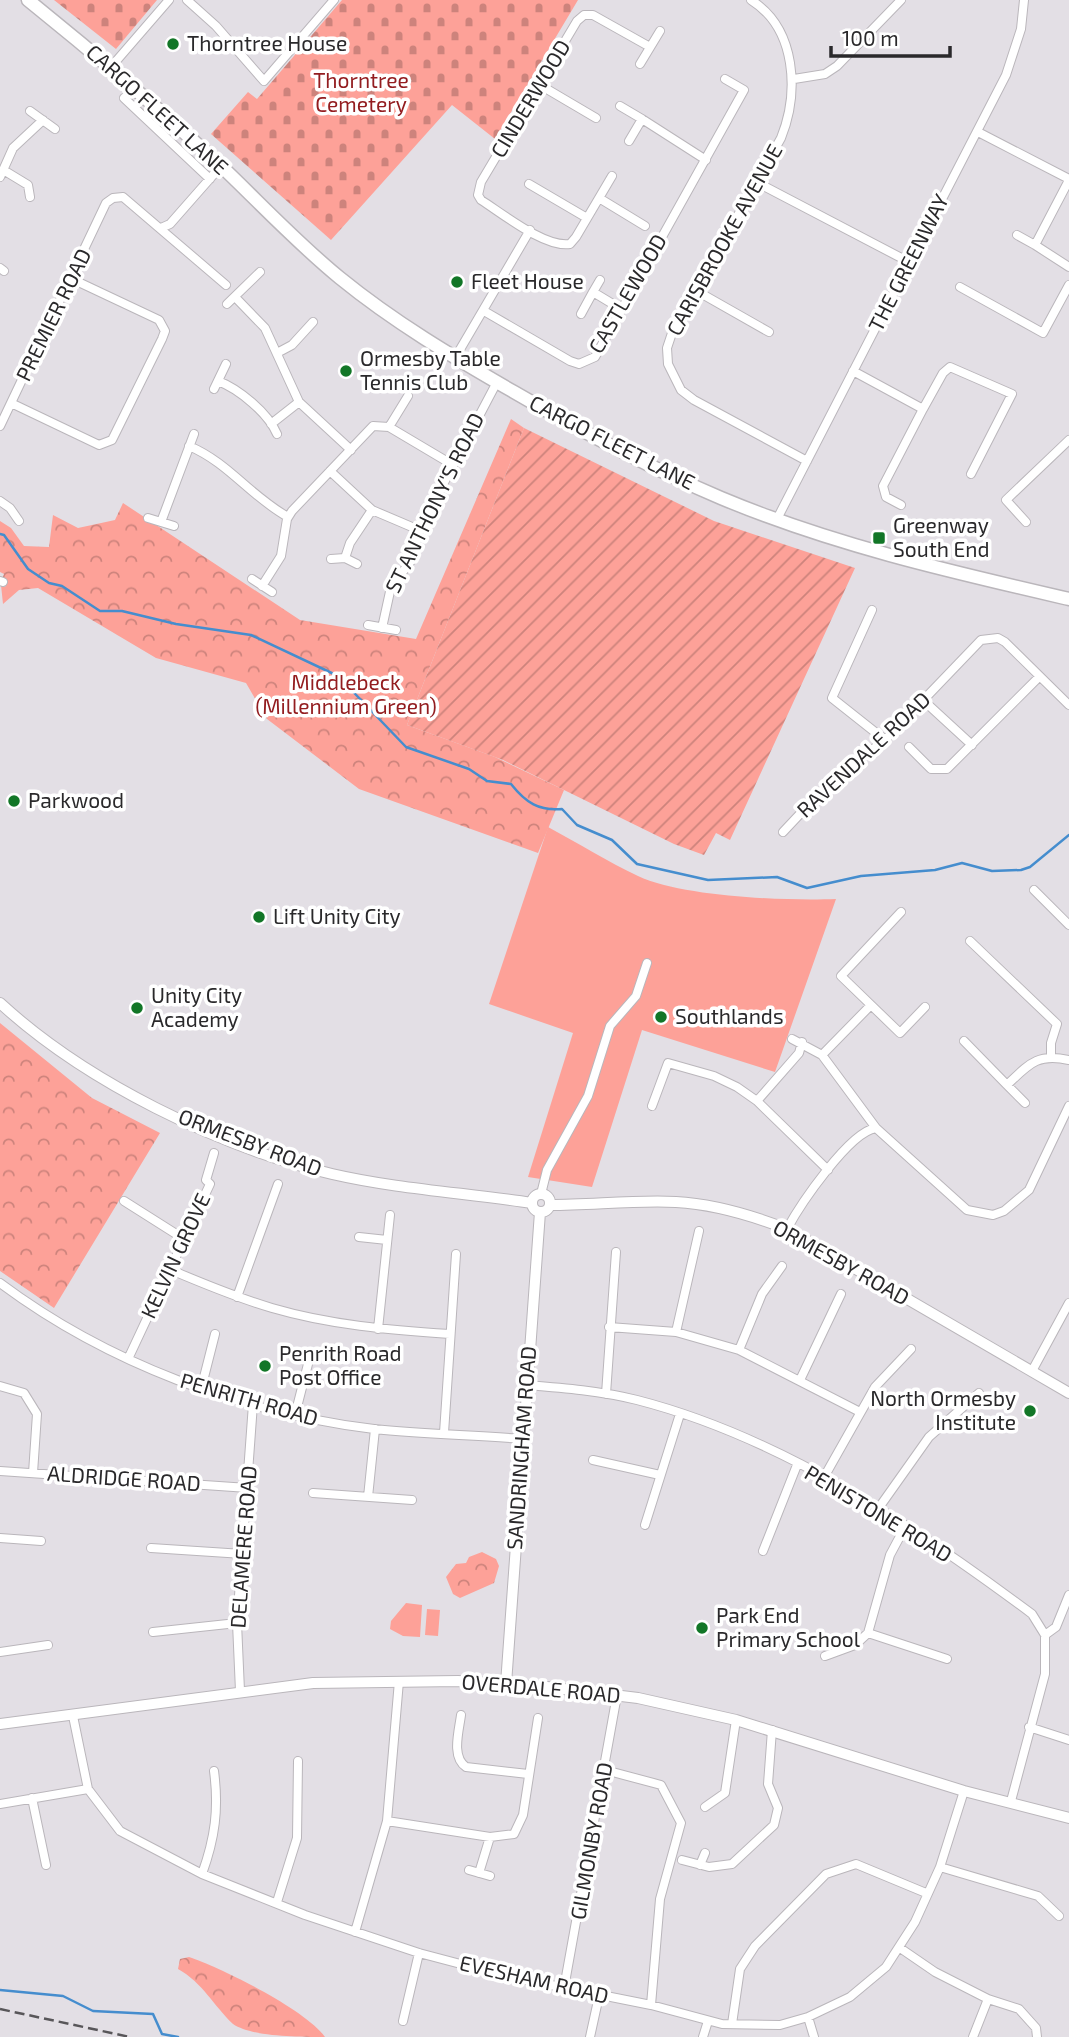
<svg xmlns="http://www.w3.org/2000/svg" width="1069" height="2037" viewBox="0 0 1069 2037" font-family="'Exo 2',sans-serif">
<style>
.forest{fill:url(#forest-crowns)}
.cemetery{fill:url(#cemetery-stones)}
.garden{fill:url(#garden-furrows)}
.pitch{fill:#fda198}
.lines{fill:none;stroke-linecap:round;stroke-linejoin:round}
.stream{stroke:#458dce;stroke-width:2.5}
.minor-casing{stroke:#bab6bb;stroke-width:10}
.tertiary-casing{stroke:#bab6bb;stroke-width:12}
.primary-casing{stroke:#bab6bb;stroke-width:15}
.minor{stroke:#fff;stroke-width:8}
.tertiary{stroke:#fff;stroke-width:10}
.primary{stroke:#fff;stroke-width:12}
.rail{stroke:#585659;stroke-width:2.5;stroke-dasharray:10 5;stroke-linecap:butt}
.poi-dot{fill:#127627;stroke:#fff;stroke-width:2.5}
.labels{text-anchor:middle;stroke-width:7;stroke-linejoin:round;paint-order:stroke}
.poi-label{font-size:21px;fill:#2a292b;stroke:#fff;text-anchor:start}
.park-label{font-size:21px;fill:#931d20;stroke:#fff}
.street-label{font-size:21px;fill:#2a292b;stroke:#fff}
</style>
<defs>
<pattern id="forest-crowns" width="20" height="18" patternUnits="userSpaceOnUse" patternTransform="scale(1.75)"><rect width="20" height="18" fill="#fda198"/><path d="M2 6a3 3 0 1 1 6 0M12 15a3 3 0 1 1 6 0" fill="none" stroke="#cd837c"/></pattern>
<pattern id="cemetery-stones" width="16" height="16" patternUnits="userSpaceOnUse" patternTransform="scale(1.75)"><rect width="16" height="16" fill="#fda198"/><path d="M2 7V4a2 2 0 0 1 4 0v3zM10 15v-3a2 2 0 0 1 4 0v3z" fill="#cd837c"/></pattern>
<pattern id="garden-furrows" width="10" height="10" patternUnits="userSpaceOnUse" patternTransform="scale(1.75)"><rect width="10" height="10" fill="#fda198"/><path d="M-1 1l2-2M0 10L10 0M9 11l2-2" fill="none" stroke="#cd837c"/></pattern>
</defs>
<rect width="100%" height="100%" fill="#e3dfe5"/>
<path class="forest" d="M511,419L524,428L407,725L495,757L564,790L538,853L359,789L267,719L246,683L156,658L38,588L19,590L3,604L1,585L5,587L7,581L2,579L4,574L0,572V521L11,528L24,546L49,547L53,515L78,528L115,520L123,503L300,620L416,639Z
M0,1023L92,1098L160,1133L54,1308L0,1271Z
M482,1552L496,1559L499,1566L494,1583L460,1598L453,1594L446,1577L456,1564L466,1563L469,1557Z
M189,1957C222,1968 306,2010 325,2037C300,2037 252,2037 233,2024C213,2005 203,1983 178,1969L180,1959Z"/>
<path class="cemetery" d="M54,0H157L116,49Z
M342,0H578L495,139L452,105L331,240L211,134L248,92L257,99Z"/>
<path class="garden" d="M524,428L714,521L855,568L730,840L716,833L704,855L674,844L503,760L407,725Z"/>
<path class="pitch" d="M548,827C578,843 608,862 638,876C683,897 786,901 836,899L775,1072L642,1030L592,1187L528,1177L573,1033L489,1004Z
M406,1603L422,1605L420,1637L403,1636L390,1629L391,1621Z
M427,1609L440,1610L438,1636L425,1635Z"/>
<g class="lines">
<path class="stream" d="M0,534L4,535L28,569L49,583L62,586L100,611H122L176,624L251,635L338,676L406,747L469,769L487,781L511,784C526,803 539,811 562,809L577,825L612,840L637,864L708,880L777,877L807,888L861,876L935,870L962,863L992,871L1021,870L1030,867L1069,835
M0,1990L63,1996L93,2011L153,2014L162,2034L178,2037"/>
<defs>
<path id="minor" d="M187,0L216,26L264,81L334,0
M751,0C797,29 799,93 781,138L672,333L667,348L668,364L681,390L694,400L807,461
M640,64L660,31
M111,67L169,0
M794,79L825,74L837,66L901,0
M540,85L596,118
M124,98L210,179
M620,106L642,119
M30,111L55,129
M978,132L1069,179
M629,141L642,119L706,160
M5,171L28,185L30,197
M612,176L576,237L570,244C545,248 503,214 481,200L478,195L481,182L577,21L584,15H593L650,47
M0,177L13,148L43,120
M1069,180L1035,245L1069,267
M756,182L909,262
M529,184L587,218
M599,198L645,226
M161,228L170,224L221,166
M1017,235L1035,245
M0,268L4,271
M960,287L1043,333L1069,285
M695,290L769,332
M593,292L600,280
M235,297L265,328L299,402L351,450
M227,304L260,272
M484,311L570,361L579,364L595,357L744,90L725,79
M581,314L593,292L621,309
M277,353L292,345L313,322
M455,358L530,230
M853,371L923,409L943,373L950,367L1012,394L971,474
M218,381C239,389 268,413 277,434
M214,389L226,364
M11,403L99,445L112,440L162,339L165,331L159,320L72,279
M271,424L299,402
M0,426L106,203L113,198L123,197L226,285
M389,427L408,396
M189,446C229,463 250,496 288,517
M330,471L372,510L419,530
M0,501L10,508L19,521
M901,505L886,497L883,486L923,409
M148,518L174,526
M777,519L1006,75L1021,29L1024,0
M161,522L194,434
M1026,522L1006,500L1069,440
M345,558L350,543L372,510
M331,559L345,558L357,564
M252,579L272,592
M0,581L3,582
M262,586L281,556L287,519L292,511L373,426L389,427L453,465
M872,610L832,698L885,740
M368,625L396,630
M382,628L391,587L411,561L419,530L497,382
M923,700L972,745
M909,747L931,769H947L1039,677
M783,832L831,781L885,740L981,640L998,638L1005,642L1069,705
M1034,890L1069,925
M901,912L841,976L900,1033L925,1007
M970,941L1057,1024L1051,1043V1056
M792,1039L822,1055L876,1128
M964,1041L1007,1085C1029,1064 1037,1053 1069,1060
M822,1055L871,1005
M1007,1085L1025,1103
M757,1101L799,1053L802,1042
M652,1106L668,1063L714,1076L737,1087L757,1101L828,1170
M541,1194L547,1170L588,1096L610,1026L636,996L647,963
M124,1201L184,1239
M787,1229C800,1205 849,1132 876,1128L967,1210L993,1215L1004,1211L1029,1190L1069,1106
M359,1237L387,1240
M171,1270C204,1284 238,1298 272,1308C330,1325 390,1330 450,1334
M0,1283C107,1363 241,1413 374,1429C423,1434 473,1435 523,1439
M237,1297L278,1184
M609,1327L676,1332L739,1350L860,1412
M378,1329L390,1215
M676,1332L699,1231
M739,1350L762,1294L782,1266
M128,1359L210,1184L206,1180L214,1153
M1032,1371L1069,1303
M800,1380L841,1294
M527,1385C564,1388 601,1391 637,1400C781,1437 914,1526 1032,1614L1045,1635V1674L1011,1801
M0,1386L24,1393L37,1414L33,1473
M201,1389L215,1334
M606,1394L616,1252
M295,1415L308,1364
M444,1433L456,1254
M593,1460L660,1475
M0,1471L248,1488
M823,1479L875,1387L911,1349
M313,1493L412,1500
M368,1497L375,1429
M878,1509L929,1437L979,1393
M645,1525L680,1414
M0,1538L41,1541
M151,1548L243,1554
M763,1551L797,1465
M153,1632L237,1623
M868,1633L947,1659
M1045,1635L1056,1627L1069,1595
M0,1652L48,1645
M825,1656L855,1645L868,1633L890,1555L905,1527
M240,1691L237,1623L253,1404
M461,1715C459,1731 451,1757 466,1767L528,1774
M73,1716L88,1789L120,1831L202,1874L305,1915L419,1953L506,1976L651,2005L722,2024L780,2025L808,2017L850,1997L886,1967L915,1922L940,1867L964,1791
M1029,1727L1069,1740
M605,1770L661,1785L681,1823L660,1899L651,2005
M32,1798L46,1865
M0,1804L88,1789
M705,1807L725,1793L736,1720
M387,1821L490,1837L514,1834L523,1815L538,1718
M682,1860L709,1867L732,1864L774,1825L778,1808L768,1784L772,1730
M700,1865L705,1853
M940,1867L1038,1896L1059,1916
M469,1870L490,1876
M479,1873L490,1837
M202,1874C215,1838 219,1809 214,1771
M277,1902L297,1838L298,1761
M355,1932L387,1821L399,1681
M900,1948L935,1972L988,1999L1019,2009L1036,2028L1037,2037
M564,1988L617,1695
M808,2017L814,2037
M403,2021L419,1953
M732,2024L740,1969L755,1946L826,1874L856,1864L926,1893
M590,2037L599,1996
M703,2037L708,2021
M973,2037L988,1999"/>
<path id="tertiary" d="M0,1003C86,1082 219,1147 332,1174C397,1189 466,1193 532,1203
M532 1203a9 9 0 1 1 18 0a9 9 0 1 1-18 0Z
M550,1205C592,1205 634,1200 676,1202C714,1204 751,1215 787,1229L1069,1393
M506,1684L540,1212
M0,1724L313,1683L458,1681L547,1687L638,1698L736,1720L964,1791L1069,1818"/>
<path id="primary" d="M28,0C94,53 157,107 219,164C259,202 297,243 340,278C394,322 453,357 514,392C581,431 650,468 721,498C833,545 952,572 1069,599"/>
</defs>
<use href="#minor" class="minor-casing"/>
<use href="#tertiary" class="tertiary-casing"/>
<use href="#primary" class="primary-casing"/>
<use href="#minor" class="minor"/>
<use href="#tertiary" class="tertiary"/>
<use href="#primary" class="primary"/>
<path class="rail" d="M0,2009L130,2037"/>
</g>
<g class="poi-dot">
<circle cx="173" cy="44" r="7"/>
<circle cx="457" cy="282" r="7"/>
<circle cx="346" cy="371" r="7"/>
<rect x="872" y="531" width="14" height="14" rx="3.5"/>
<circle cx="14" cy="801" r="7"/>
<circle cx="259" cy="917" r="7"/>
<circle cx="137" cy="1008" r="7"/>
<circle cx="661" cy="1017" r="7"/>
<circle cx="265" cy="1366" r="7"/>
<circle cx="1030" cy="1411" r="7"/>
<circle cx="702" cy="1628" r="7"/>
</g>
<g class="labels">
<g class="poi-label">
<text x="187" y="51">Thorntree House</text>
<text x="471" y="289">Fleet House</text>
<text x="360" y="366">Ormesby Table<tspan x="360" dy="24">Tennis Club</tspan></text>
<text x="893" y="533">Greenway<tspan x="893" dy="24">South End</tspan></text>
<text x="28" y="808">Parkwood</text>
<text x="273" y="924">Lift Unity City</text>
<text x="151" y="1003">Unity City<tspan x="151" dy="24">Academy</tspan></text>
<text x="675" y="1024">Southlands</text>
<text x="279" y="1361">Penrith Road<tspan x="279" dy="24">Post Office</tspan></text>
<text x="1016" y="1406" text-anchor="end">North Ormesby<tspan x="1016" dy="24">Institute</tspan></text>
<text x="716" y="1623">Park End<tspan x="716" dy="24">Primary School</tspan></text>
</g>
<g class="park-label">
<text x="361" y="88">Thorntree<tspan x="361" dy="24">Cemetery</tspan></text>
<text x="346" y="690">Middlebeck<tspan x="346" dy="24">(Millennium Green)</tspan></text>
</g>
<g class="street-label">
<text transform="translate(531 99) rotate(-59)" y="7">CINDERWOOD</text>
<text transform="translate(157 110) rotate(42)" y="7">CARGO FLEET LANE</text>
<text transform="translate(725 240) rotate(-61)" y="7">CARISBROOKE AVENUE</text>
<text transform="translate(909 263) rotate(-63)" y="7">THE GREENWAY</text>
<text transform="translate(628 294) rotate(-60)" y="7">CASTLEWOOD</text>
<text transform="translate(54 315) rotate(-64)" y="7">PREMIER ROAD</text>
<text transform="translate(612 443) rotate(27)" y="7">CARGO FLEET LANE</text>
<text transform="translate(435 503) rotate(-64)" y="7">ST ANTHONY'S ROAD</text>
<text transform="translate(864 755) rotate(-43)" y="7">RAVENDALE ROAD</text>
<text transform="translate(250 1143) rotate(21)" y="7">ORMESBY ROAD</text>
<text transform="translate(176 1256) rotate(-65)" y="7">KELVIN GROVE</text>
<text transform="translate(841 1263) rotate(29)" y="7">ORMESBY ROAD</text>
<text transform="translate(249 1400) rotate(16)" y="7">PENRITH ROAD</text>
<text transform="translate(522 1448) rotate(-86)" y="7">SANDRINGHAM ROAD</text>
<text transform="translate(124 1479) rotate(4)" y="7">ALDRIDGE ROAD</text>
<text transform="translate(878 1514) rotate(31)" y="7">PENISTONE ROAD</text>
<text transform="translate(244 1547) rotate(-86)" y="7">DELAMERE ROAD</text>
<text transform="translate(541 1689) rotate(5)" y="7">OVERDALE ROAD</text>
<text transform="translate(592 1841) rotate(-80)" y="7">GILMONBY ROAD</text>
<text transform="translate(534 1980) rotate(13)" y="7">EVESHAM ROAD</text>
</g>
</g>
<path d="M831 46v10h119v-10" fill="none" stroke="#2a292b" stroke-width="3.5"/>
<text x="842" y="46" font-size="21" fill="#2a292b" stroke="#ffffff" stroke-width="5" paint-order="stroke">100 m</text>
</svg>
